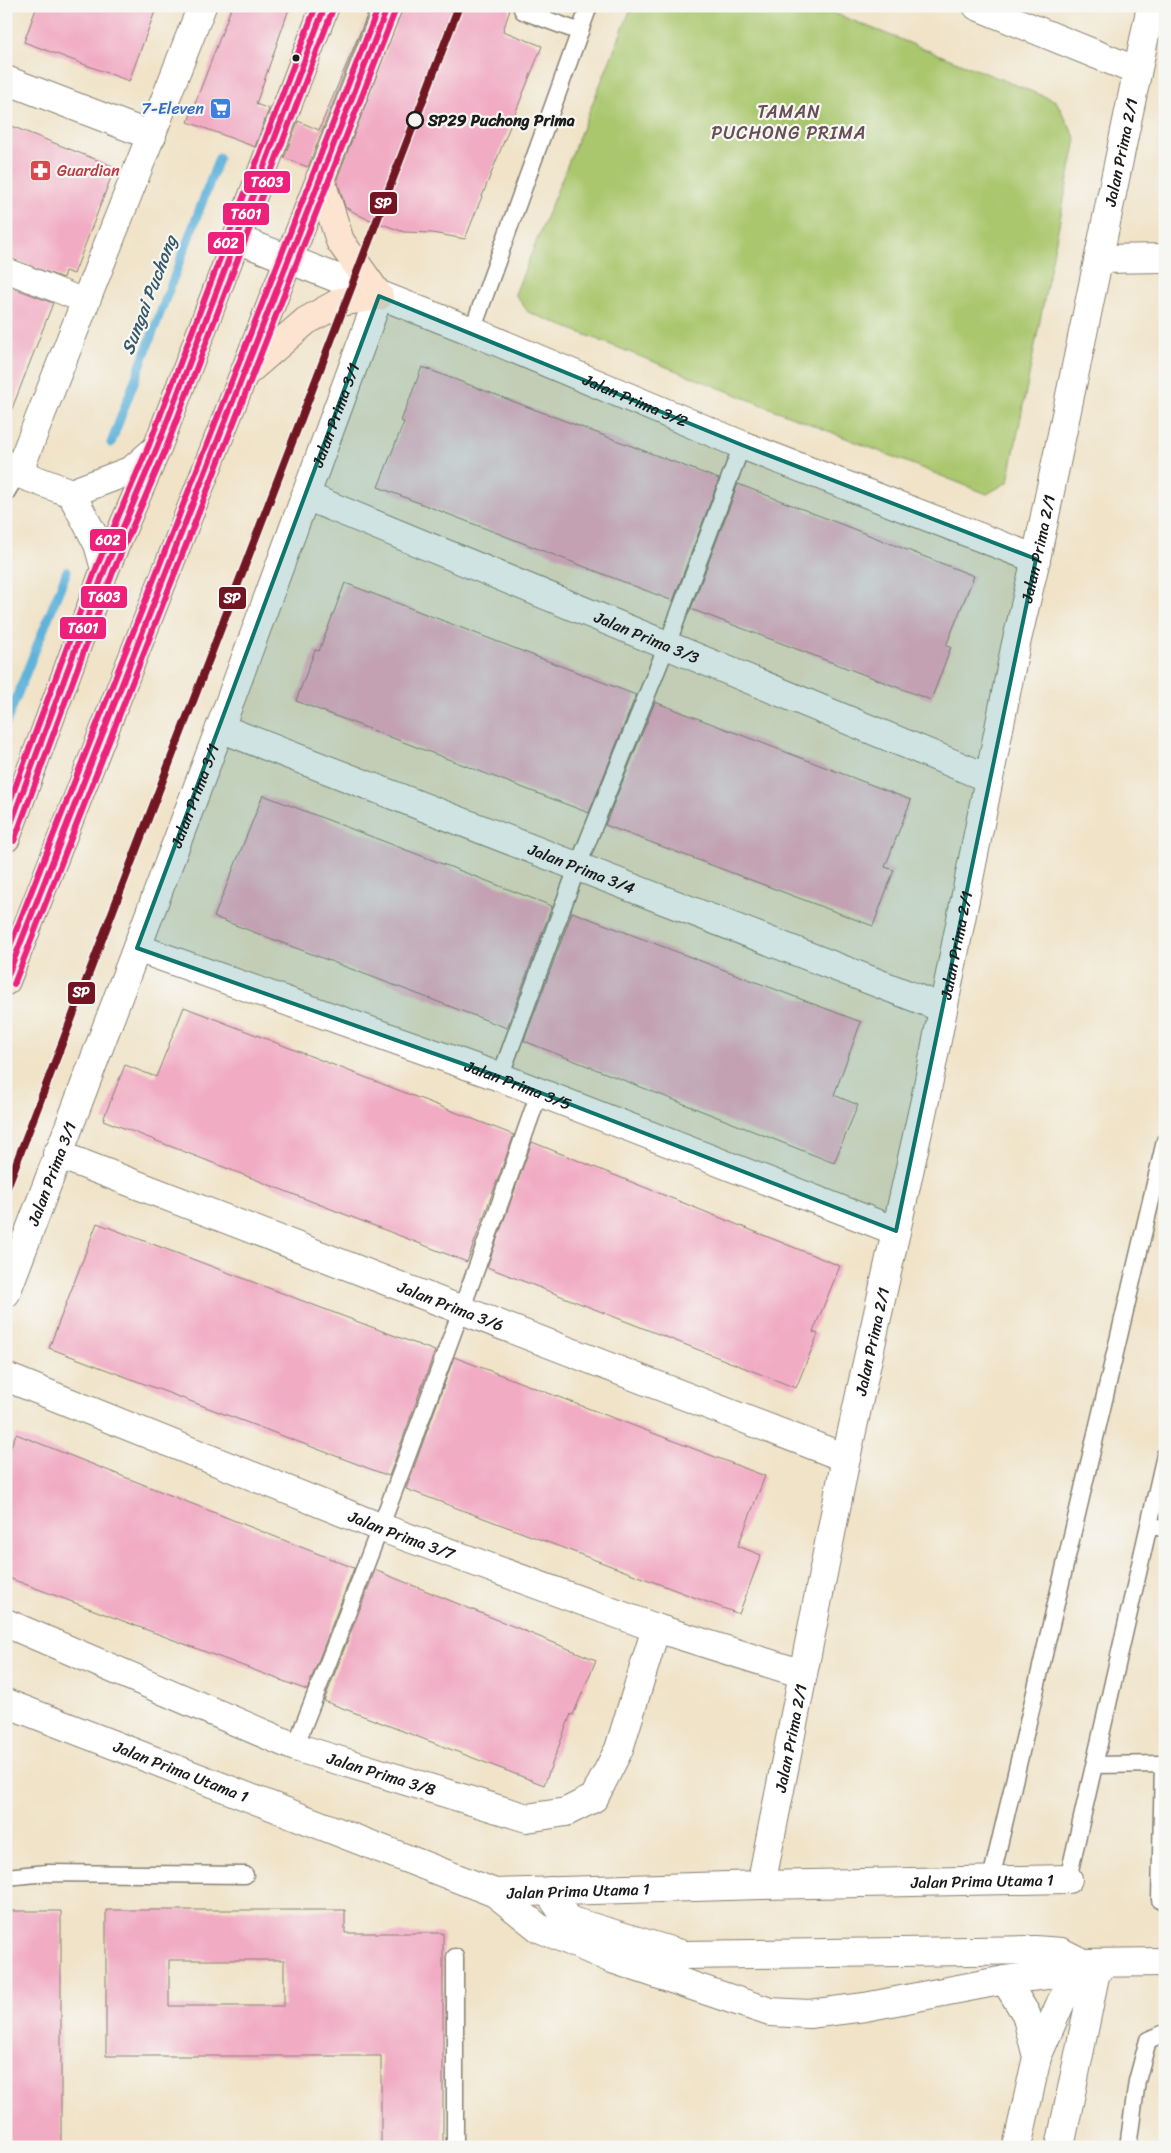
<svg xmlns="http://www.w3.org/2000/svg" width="1171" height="2153" viewBox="0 0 1171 2153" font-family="Sriracha,sans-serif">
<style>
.green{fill:#aac76e;stroke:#637245}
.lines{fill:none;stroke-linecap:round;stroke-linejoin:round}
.stream{stroke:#5eb2da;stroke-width:9}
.building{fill:#f1acc4;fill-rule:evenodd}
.service-casing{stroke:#868072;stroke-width:19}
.pedestrian-casing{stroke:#868072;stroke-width:26}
.minor-casing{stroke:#868072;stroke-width:30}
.secondary-casing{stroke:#868072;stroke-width:30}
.service{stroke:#fff;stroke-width:16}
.pedestrian{stroke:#fff;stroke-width:24}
.minor{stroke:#fff;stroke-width:28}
.secondary{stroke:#fde4d0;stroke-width:28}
.bus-1-casing{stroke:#f6f6f2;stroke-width:10}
.bus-2-casing{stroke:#f6f6f2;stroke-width:10}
.bus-3-casing{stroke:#f6f6f2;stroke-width:10}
.bus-1{stroke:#ed207b;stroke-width:6}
.bus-2{stroke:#ed207b;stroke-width:6}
.bus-3{stroke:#ed207b;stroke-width:6}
.rail-1-casing{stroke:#f6f6f2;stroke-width:11}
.rail-1{stroke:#721422;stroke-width:8}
.marked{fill:#0f766e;fill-opacity:0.2;stroke:#0f766e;stroke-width:4;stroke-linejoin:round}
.bus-dot{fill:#1c1c1c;stroke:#f6f6f2;stroke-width:2}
.stop-dot{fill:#f6f6f2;stroke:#1c1c1c;stroke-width:2.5}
.labels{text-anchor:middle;stroke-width:4.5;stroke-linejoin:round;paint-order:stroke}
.shop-label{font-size:16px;fill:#366cbe;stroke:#f6f6f2;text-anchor:end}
.stop-label{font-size:16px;font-weight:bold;fill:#1c1c1c;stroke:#f6f6f2;text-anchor:start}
.street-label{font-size:16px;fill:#1c1c1c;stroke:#f6f6f2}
.health-label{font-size:16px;fill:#be3a42;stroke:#f6f6f2;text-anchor:start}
.neighbourhood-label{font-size:18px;letter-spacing:1px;fill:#674e57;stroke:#f6f6f2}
.water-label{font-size:18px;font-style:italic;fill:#365868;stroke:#f6f6f2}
.line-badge{stroke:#f6f6f2;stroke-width:2}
.badge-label{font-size:14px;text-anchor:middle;font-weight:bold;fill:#fff}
</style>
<rect width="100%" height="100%" fill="#f6f6f2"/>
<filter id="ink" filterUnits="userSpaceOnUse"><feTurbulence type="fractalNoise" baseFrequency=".02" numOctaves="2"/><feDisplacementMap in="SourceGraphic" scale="10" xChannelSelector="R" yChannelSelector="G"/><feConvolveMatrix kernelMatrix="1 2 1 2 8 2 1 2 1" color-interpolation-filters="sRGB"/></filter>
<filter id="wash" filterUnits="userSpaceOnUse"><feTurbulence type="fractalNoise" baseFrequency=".0096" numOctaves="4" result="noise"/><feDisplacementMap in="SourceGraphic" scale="20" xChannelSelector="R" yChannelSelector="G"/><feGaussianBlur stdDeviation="1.12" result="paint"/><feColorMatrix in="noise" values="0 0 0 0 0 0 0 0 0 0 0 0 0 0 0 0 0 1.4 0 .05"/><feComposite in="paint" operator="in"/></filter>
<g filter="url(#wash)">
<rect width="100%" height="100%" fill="#f0e3c8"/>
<path class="green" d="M632,6H816L1056,101L1076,139L1008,482L987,494L528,312L515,294Z"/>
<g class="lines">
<path class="stream" d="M111,443L219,158
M6,723L67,571"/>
</g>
<g id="blocks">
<path class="building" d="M37,6H157L129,81L24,42Z
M232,6H290L256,104L269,109L255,147L188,122Z
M371,6L308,167L284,158L298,121L319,130Z
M403,6H511L503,31L542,46L465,239L432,233L404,232L363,217L345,207L337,179Z
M6,124L115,167L74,274L65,271L63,278L6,257Z
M6,285L53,303L8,419H6Z
M422,367L719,479L673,601L378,487L404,422L401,421Z
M738,484L974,576L946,646L951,647L931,700L691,609Z
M345,583L636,695L589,813L296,701L315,650L319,651Z
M655,702L911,800L885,867L894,870L873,926L605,825Z
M263,795L552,906L507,1028L214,917Z
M572,912L861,1022L834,1095L858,1105L834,1163L524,1041Z
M184,1007L514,1135L467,1262L103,1120L125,1065L156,1077Z
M532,1142L840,1266L813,1332L818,1334L796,1388L487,1267Z
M97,1223L435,1351L389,1476L49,1348Z
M454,1357L765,1476L738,1546L761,1555L739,1614L406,1489Z
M16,1434L354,1568L307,1690L6,1577V1458Z
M375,1570L596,1660L573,1715L571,1714L544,1785L324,1701Z
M106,1910H345V1933H443V2147H381V2056H106ZM169,1960H284V2006H169Z
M6,1911H61V2147H6Z"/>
</g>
</g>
<g filter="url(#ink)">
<use href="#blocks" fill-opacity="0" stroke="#868072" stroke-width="1"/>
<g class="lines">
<defs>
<path id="service" d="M521,6L523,11L580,32
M472,331L589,6
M6,493L18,473
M500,1077L577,868L667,645L742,445
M1149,1526L1165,1528
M295,1747C381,1530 462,1312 539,1093
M1094,1765L1165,1764
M6,1877L47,1873L245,1875
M991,1879L1165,1141
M1068,1879L1165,1455
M1160,1900L1163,1764
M455,1957V2147
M1128,2147L1137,2081L1148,2040L1165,2033"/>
<path id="pedestrian" d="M6,270L87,302"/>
<g id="minor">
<path d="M977,6L1137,71"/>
<path d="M6,80L152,136"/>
<path id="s1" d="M237,239L472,331L742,445L1036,559"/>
<path d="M1100,259L1165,258"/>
<path d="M6,469L71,493L132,470L157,448"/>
<path d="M18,473L202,6"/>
<path d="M71,493L98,544L105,569"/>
<path id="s2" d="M306,496L988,778"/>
<path id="s3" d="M220,728L942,1008"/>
<path id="s4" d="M137,948L500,1077L896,1231"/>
<path id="s5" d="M57,1154L846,1458"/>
<path id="s6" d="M6,1293L220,728L379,296"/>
<path id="s7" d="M6,1377L382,1528L656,1628L803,1674"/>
<path id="s8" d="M6,1623L295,1747L527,1818L566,1812L594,1798L619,1749L656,1628"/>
<path id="s9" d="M6,1703L495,1893L761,1885L1068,1879"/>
<path id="s10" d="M761,1885L846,1458L926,1095L1015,648L1036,559L1151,6"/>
<path d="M551,1891L554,1900L568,1920L684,1955L1035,1950L1061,1952L1083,1963"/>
<path d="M495,1893L539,1928L612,1959L770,2012L809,2014L865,2007L1005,1980L1055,1974L1083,1963L1165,1962"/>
<path d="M1005,1980L1026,2014L1037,2057L1017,2147"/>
<path d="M1037,2057L1061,2002L1083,1963"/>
<path d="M1060,2147L1095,1976L1102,1963"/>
</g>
<path id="secondary" d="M248,371L306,321L340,302L379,296L340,241L320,178
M6,838L105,569L157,448L325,6
M6,981L388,6"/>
</defs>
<use href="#service" class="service-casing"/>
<use href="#pedestrian" class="pedestrian-casing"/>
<use href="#minor" class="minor-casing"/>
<use href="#secondary" class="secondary-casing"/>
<use href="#service" class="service"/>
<use href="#pedestrian" class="pedestrian"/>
<use href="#minor" class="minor"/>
<use href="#secondary" class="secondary"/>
<defs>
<path id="bus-1" d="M6,837L105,569L157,448L325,6
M6,980L388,6"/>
<path id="bus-2" d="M14,841L113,572L165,451L333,9
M14,984L396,9"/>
<path id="bus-3" d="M6,812L97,566L149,445L316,6
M6,956L379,6"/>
</defs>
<use href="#bus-1" class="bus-1-casing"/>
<use href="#bus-2" class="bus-2-casing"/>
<use href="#bus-3" class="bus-3-casing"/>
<use href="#bus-1" class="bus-1"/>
<use href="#bus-2" class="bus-2"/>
<use href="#bus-3" class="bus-3"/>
<defs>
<path id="rail-1" d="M6,1190L459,6"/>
</defs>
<use href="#rail-1" class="rail-1-casing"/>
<use href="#rail-1" class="rail-1"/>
</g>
</g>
<path class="marked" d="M379,296L742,445L1036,559L896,1231L500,1077L137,948Z"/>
<defs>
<symbol id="supermarket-square" viewBox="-11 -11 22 22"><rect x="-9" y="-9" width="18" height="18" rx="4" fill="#3f7fe0" stroke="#f6f6f2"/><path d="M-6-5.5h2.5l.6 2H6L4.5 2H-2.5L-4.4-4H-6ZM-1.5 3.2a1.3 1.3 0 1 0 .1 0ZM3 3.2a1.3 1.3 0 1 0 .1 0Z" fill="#fff"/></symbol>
<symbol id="pharmacy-square" viewBox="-11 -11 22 22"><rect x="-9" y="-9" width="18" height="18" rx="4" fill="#e0444e" stroke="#f6f6f2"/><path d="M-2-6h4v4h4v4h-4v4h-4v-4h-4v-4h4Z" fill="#fff"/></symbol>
</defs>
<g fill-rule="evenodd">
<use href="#supermarket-square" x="208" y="96" width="25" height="25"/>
<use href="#pharmacy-square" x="28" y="158" width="25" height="25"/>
</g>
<circle class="bus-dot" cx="296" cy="58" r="4.5"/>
<circle class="stop-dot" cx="415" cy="120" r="8"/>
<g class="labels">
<g class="shop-label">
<text x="204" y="114">7-Eleven</text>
</g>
<g class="stop-label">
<text x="428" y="126">SP29 Puchong Prima</text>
</g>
<g class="street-label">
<text dy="6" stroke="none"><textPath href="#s10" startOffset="1770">Jalan Prima 2/1</textPath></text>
<text dy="6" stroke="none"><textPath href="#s1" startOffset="430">Jalan Prima 3/2</textPath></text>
<text dy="6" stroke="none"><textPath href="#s6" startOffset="938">Jalan Prima 3/1</textPath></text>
<text dy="6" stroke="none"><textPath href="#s10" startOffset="1365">Jalan Prima 2/1</textPath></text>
<text dy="6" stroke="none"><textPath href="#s2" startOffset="369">Jalan Prima 3/3</textPath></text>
<text dy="6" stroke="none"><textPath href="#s6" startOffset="532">Jalan Prima 3/1</textPath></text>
<text dy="6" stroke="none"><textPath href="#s3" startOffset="388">Jalan Prima 3/4</textPath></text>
<text dy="6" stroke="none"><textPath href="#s10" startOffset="960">Jalan Prima 2/1</textPath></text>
<text dy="6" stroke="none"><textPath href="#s4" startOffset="405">Jalan Prima 3/5</textPath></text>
<text dy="6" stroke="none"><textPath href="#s6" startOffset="128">Jalan Prima 3/1</textPath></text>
<text dy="6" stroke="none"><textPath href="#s5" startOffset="422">Jalan Prima 3/6</textPath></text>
<text dy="6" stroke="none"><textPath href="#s10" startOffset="555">Jalan Prima 2/1</textPath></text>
<text dy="6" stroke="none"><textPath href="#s7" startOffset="426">Jalan Prima 3/7</textPath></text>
<text dy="6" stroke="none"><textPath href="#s10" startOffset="150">Jalan Prima 2/1</textPath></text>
<text dy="6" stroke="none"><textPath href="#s9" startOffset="188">Jalan Prima Utama 1</textPath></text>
<text dy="6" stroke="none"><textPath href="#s8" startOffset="405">Jalan Prima 3/8</textPath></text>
<text dy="6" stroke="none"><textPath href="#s9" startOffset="1012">Jalan Prima Utama 1</textPath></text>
<text dy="6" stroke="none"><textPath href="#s9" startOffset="608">Jalan Prima Utama 1</textPath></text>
</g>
<g class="health-label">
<text x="57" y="176">Guardian</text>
</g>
<g class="neighbourhood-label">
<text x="789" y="118">TAMAN<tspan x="789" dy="21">PUCHONG PRIMA</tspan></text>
</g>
<g class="water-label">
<text transform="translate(149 295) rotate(-69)" y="6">Sungai Puchong</text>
</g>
</g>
<g class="line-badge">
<rect x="243" y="170" width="48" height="24" rx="5" fill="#ed207b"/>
<rect x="369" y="191" width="29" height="24" rx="5" fill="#721422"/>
<rect x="222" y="202" width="48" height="24" rx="5" fill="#ed207b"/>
<rect x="207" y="231" width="38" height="24" rx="5" fill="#ed207b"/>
<rect x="89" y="528" width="38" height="24" rx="5" fill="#ed207b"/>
<rect x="80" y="585" width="48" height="24" rx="5" fill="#ed207b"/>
<rect x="218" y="586" width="29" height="24" rx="5" fill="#721422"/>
<rect x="59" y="616" width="48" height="24" rx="5" fill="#ed207b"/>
<rect x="67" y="981" width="29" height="24" rx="5" fill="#721422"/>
</g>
<g class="badge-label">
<text x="267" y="187">T603</text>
<text x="383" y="208">SP</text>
<text x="246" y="219">T601</text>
<text x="226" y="248">602</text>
<text x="108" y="545">602</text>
<text x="104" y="602">T603</text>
<text x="232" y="603">SP</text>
<text x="83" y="633">T601</text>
<text x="81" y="997">SP</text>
</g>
<rect width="1171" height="2153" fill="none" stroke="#f6f6f2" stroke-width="25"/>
</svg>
